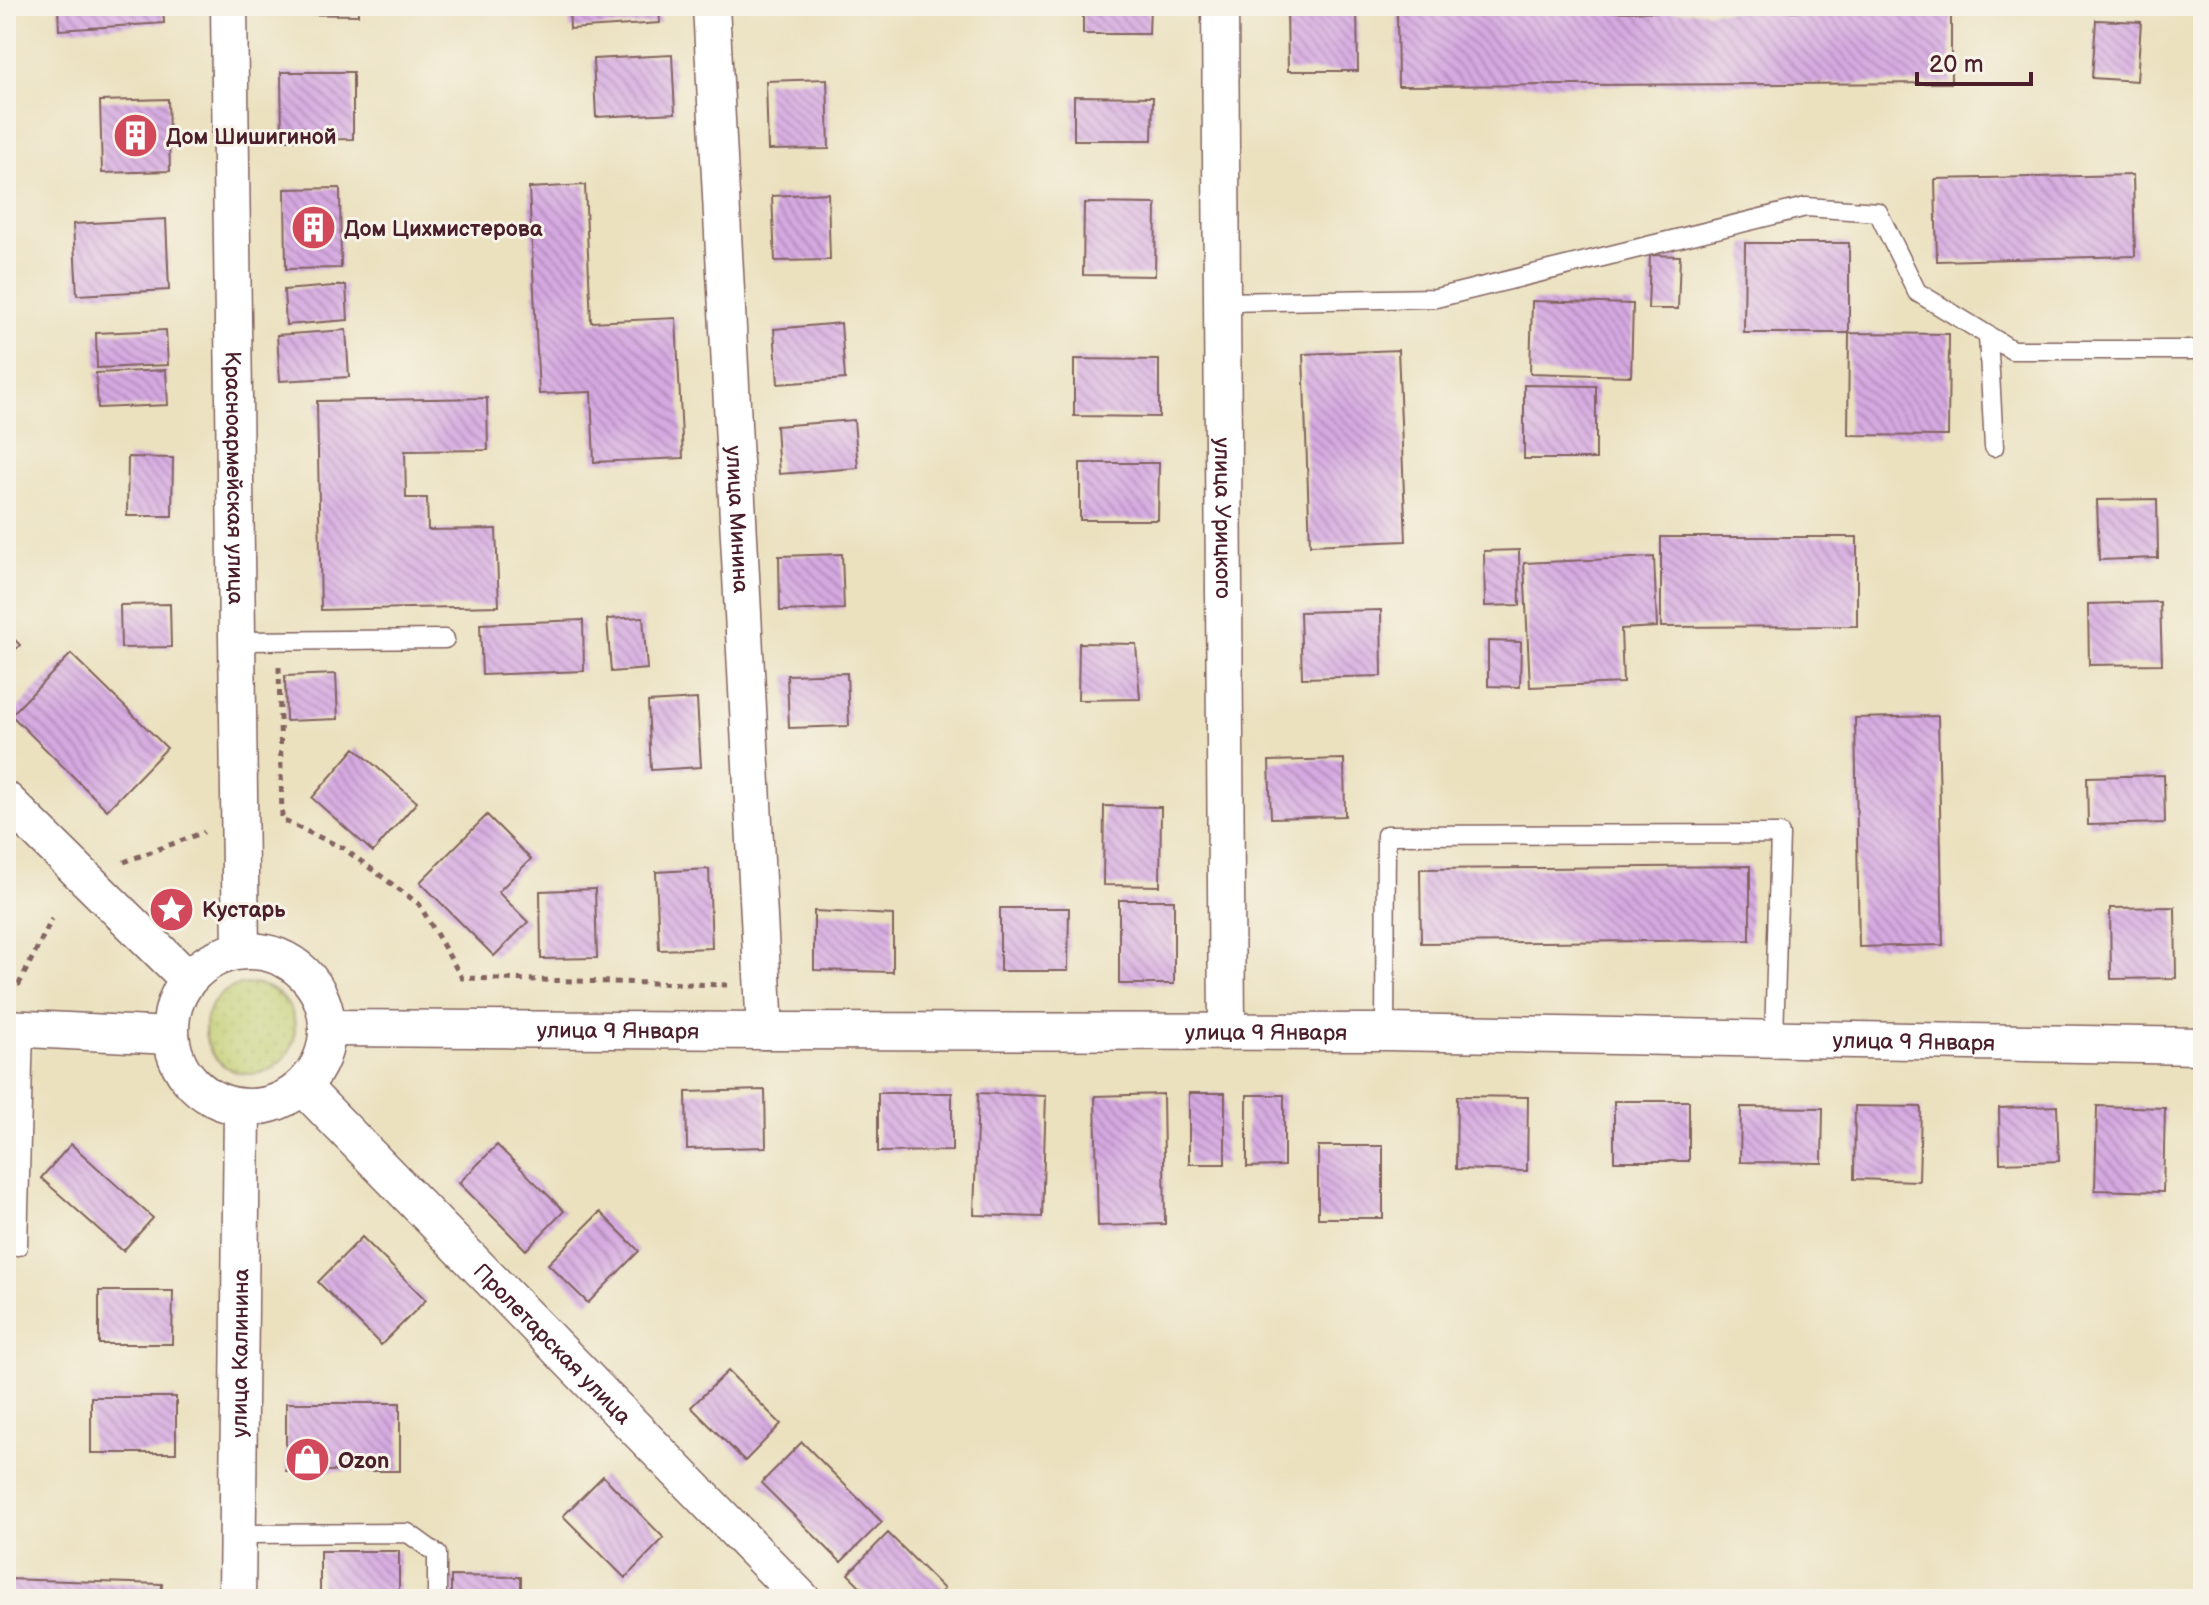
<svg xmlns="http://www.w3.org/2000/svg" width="2209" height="1605" viewBox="0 0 2209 1605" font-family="'Balsamiq Sans',sans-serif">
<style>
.grass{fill:url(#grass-dots);stroke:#84764c;stroke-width:2}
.building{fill:url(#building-back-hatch)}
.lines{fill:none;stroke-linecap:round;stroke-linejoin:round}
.service-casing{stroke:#82635f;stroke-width:21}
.minor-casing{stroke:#82635f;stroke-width:39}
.path{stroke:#82635f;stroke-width:5;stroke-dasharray:6 6;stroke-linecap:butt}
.service{stroke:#fff;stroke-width:18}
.minor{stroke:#fff;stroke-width:36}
.labels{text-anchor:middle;stroke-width:6;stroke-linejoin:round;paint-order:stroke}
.poi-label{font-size:22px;font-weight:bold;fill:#4a1f2b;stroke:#f7f3e8;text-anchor:start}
.street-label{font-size:22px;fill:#4a1f2b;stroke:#f7f3e8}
</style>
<defs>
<pattern id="grass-dots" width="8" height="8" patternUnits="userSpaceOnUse" patternTransform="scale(2)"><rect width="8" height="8" fill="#bfcc6d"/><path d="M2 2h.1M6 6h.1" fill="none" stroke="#a6af5f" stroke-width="1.8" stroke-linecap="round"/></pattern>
<pattern id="building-back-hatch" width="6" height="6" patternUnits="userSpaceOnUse" patternTransform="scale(2)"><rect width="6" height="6" fill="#d5a9e1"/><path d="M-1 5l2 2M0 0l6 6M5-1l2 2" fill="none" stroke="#af89b7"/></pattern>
</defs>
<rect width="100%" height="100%" fill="#f7f3e8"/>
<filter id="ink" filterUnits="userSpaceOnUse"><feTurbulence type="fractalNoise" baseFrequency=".0125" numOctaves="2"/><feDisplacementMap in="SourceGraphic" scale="16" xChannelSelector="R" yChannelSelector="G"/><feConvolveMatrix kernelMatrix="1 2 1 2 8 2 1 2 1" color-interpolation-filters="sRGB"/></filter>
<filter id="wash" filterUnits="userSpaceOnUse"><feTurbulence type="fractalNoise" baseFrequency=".006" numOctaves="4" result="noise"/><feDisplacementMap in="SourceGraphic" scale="32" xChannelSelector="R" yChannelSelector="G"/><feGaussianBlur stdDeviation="1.8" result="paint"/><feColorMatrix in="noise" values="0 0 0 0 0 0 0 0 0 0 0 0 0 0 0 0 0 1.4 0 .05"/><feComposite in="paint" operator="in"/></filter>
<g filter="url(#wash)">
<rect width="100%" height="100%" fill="#ebe1bf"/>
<path class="grass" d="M205 1029a45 45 0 1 1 90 0a45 45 0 1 1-90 0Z"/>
<g id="blocks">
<path class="building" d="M58,6H163L164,23L59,30Z
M278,6H358V15L278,14Z
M569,6H659L660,23L570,29Z
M1083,6H1150L1149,34H1083Z
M1287,6H1357L1358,71H1288Z
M1951,10V83L1398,86L1397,13Z
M2096,20L2141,22L2137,81L2092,78Z
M672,55L675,113L596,117L593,59Z
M281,72H353V139L282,140Z
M827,79L829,149L768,150L766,81Z
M1074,96L1153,97L1152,140H1074Z
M168,99L170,171L102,173L100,101Z
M2133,175L2135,256L1937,261L1935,179Z
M585,185L591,322L676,318L683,458L594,462L591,392L539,394L529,188Z
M340,188L341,268L286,269L285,189Z
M828,193L830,260L775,261L772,196Z
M1084,203L1156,204L1155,276L1083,275Z
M166,219L169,290L77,295L73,224Z
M1745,243H1849V333H1744Z
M1650,255L1680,256L1678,309H1648Z
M346,285L348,320L286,325L284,290Z
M1532,301L1633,304L1631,376L1530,373Z
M841,323L845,379L778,384L774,329Z
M166,330L168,365L97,368L96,333Z
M346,330L349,377L280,381L277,335Z
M1849,333L1949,334L1948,436L1848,435Z
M1398,350L1406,541L1310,545L1303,354Z
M1074,359L1159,360V417L1074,416Z
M166,370L168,405L98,408L96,373Z
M1524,385L1596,386V459H1524Z
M487,398L488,450L405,451L406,498H427L428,530L496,529L499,606L321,610L317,401Z
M854,420L858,468L779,474L776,426Z
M128,457L173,458L172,516H127Z
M1080,463H1159L1158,520H1080Z
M2157,499L2158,558L2099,560L2097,500Z
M1661,537H1857V626L1661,627Z
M1519,550L1520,605L1485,606L1484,551Z
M842,554L844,609L780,611L779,556Z
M1654,557L1657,627L1621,629L1623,683L1530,687L1524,563Z
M2160,602L2162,664L2089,665L2088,604Z
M170,604L171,647L121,648L120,605Z
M1381,610L1382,676L1302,678L1300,612Z
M643,617L647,669L611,672L607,619Z
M583,620L584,671L482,675L480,624Z
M6,631L20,645L6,659Z
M1488,641L1521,642L1520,687L1488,686Z
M1079,643L1136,644L1140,699L1078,700Z
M71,654L167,748L107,810L11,715Z
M847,673L849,726L789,728L787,675Z
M336,674L338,719L286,721L285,676Z
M697,699L701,767L651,770L648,702Z
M1938,716L1943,945L1859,947L1855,718Z
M355,748L417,802L373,852L312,798Z
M1344,759L1345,816L1271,818L1269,761Z
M2164,775L2165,823L2088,825L2087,777Z
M1104,806L1161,807L1160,886L1103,885Z
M487,815L531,859L498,892L528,922L494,956L420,882Z
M1750,866V940L1421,943L1420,869Z
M709,869L712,948L659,950L656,872Z
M595,889L597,958L541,959L540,891Z
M1119,900H1174V984H1119Z
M2175,907L2176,978L2111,979L2110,908Z
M1000,908H1069L1068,971H1000Z
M814,911L893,915V972L814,970Z
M765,1090L766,1147L687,1149L686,1092Z
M878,1093H952V1151L878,1152Z
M978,1093L1046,1096L1042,1217L974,1215Z
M1189,1093H1225V1164H1189Z
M1163,1094L1165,1224L1098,1226L1095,1096Z
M1247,1095H1284V1166L1247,1167Z
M1457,1096L1528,1097L1527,1171L1456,1169Z
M1614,1101H1689V1161H1614Z
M1855,1106L1921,1107L1919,1181L1854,1179Z
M2057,1106L2059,1161L2000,1163L1999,1108Z
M2097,1106L2165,1108L2163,1192L2095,1190Z
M1741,1107L1823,1108L1822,1163L1740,1162Z
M71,1144L153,1218L123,1251L41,1178Z
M497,1145L564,1211L526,1250L459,1183Z
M1318,1146H1383V1218H1318Z
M600,1212L639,1251L588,1303L548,1264Z
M362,1237L426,1300L381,1345L318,1282Z
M99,1291H173L172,1344H99Z
M728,1371L781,1424L745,1461L691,1407Z
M91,1397H176V1453H91Z
M286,1403H400V1471H286Z
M802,1442L882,1522L841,1562L761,1483Z
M603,1476L664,1538L625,1578L563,1516Z
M888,1533L944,1589L935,1599H873L848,1574Z
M320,1551H399V1599H320Z
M451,1576L521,1577V1599H451Z
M6,1579L162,1584L161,1599H6Z"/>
</g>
</g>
<g filter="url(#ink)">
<use href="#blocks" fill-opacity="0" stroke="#82635f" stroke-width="2"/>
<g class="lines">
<defs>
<path id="service" d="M1222,302L1436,298L1806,207L1878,212L1917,292L2012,350H2203
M1988,336L1994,447
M237,641L445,639
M1385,1032L1386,835L1780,834L1774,1038
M6,1246H18L24,1029
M237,1534L408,1533L437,1554V1599"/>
<g id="minor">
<path id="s1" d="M229,6L241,951"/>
<path id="s2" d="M711,6L765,1031"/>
<path id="s3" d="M1220,6L1227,1031"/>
<path d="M6,800L188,979"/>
<circle cx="249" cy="1029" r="78"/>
<path d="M6,1028L171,1036"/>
<path id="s4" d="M328,1028L765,1031L1385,1032L2203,1046"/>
<path id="s5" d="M303,1087L802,1599"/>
<path id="s6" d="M237,1599L242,1108"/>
</g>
</defs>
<use href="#service" class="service-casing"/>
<use href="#minor" class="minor-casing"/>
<path class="path" d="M279,667L282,820L343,848L419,904L462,978L727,985
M124,862L204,832
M6,984H19L52,919"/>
<use href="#service" class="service"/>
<use href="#minor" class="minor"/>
</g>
</g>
<defs>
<symbol id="building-disc" viewBox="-11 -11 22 22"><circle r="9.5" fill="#d1495b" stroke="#f7f3e8"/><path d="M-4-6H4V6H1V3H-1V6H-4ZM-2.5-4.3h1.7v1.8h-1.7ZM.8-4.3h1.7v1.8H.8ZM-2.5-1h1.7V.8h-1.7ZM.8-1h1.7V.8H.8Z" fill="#fff"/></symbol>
<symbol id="sight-disc" viewBox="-11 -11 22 22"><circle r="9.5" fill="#d1495b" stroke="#f7f3e8"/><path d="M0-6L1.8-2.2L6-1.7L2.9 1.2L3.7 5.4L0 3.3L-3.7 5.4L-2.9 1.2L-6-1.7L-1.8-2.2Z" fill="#fff"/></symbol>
<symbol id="shop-disc" viewBox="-11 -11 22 22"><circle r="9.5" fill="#d1495b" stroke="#f7f3e8"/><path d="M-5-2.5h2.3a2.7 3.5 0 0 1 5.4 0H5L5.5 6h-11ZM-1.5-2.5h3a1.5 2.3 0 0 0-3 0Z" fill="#fff"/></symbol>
</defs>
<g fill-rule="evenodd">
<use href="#building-disc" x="110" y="110" width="51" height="51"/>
<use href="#building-disc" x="288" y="202" width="51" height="51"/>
<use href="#sight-disc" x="146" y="884" width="51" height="51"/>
<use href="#shop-disc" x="282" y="1434" width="51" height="51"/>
</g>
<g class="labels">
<g class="poi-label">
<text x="166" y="144">Дом Шишигиной</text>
<text x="344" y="236">Дом Цихмистерова</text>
<text x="202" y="917">Кустарь</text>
<text x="338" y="1468">Ozon</text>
</g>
<g class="street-label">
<text dy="8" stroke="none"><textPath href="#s1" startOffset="472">Красноармейская улица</textPath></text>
<text dy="8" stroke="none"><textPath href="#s3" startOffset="512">улица Урицкого</textPath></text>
<text dy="8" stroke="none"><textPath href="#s2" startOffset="514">улица Минина</textPath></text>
<text dy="8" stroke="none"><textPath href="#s4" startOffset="290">улица 9 Января</textPath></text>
<text dy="8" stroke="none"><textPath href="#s4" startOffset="938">улица 9 Января</textPath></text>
<text dy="8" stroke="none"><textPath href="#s4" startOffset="1586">улица 9 Января</textPath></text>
<text dy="8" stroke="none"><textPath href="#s5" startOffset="358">Пролетарская улица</textPath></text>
<text dy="8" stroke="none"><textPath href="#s6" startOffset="246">улица Калинина</textPath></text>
</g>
</g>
<rect width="2209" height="1605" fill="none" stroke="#f7f3e8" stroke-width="32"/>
<path d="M1917 72v12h114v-12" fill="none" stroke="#4a1f2b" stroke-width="4"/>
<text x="1929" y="72" font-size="24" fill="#4a1f2b" stroke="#f7f3e8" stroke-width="6" paint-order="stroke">20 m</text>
</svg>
